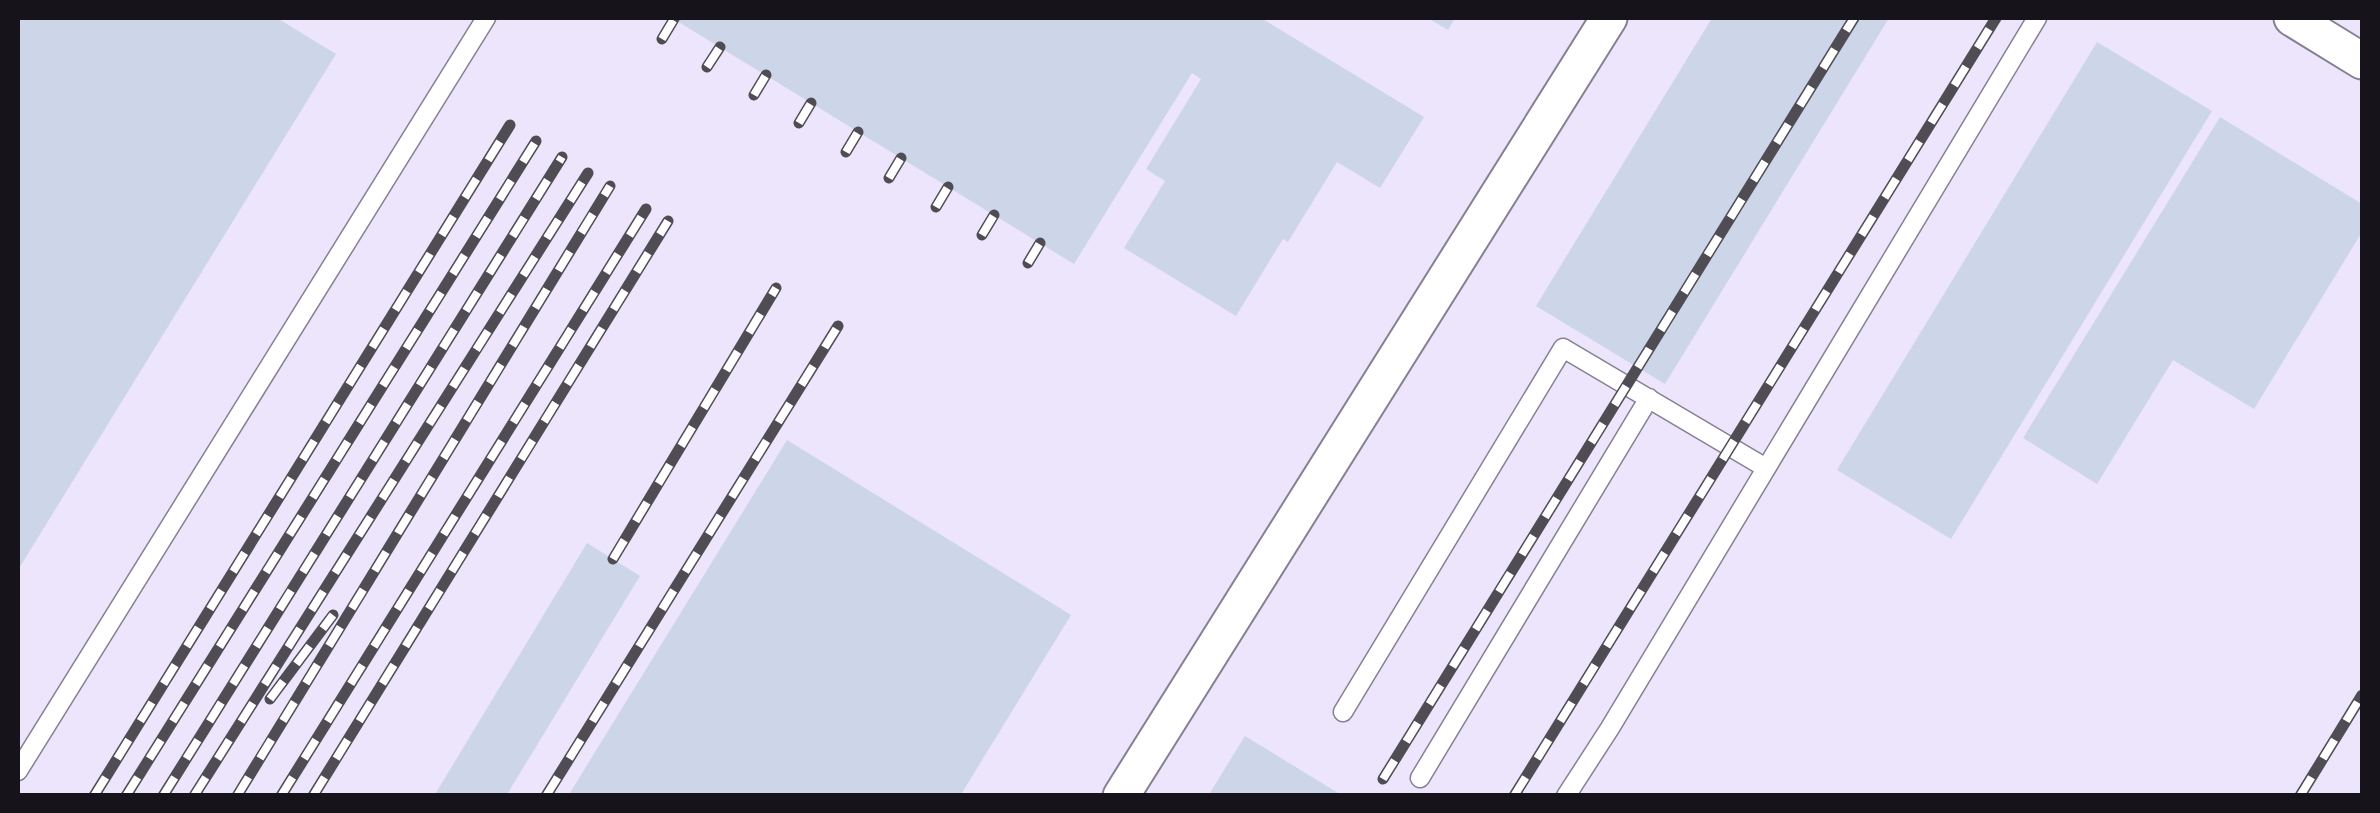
<svg xmlns="http://www.w3.org/2000/svg" width="2380" height="813" viewBox="0 0 2380 813" font-family="Quicksand,sans-serif">
<style>
.built{fill:#ece5fb}
.building{fill:#cdd6e9}
.lines{fill:none;stroke-linecap:round;stroke-linejoin:round}
.service-casing{stroke:#858092;stroke-width:21}
.minor-casing{stroke:#858092;stroke-width:39}
.service{stroke:#fff;stroke-width:18}
.minor{stroke:#fff;stroke-width:35}
.rail-casing{stroke:#4f4c53;stroke-width:11}
.rail{stroke:#fff;stroke-width:8;stroke-dasharray:22;stroke-linecap:butt}
</style>
<rect width="100%" height="100%" fill="#f6f4fc"/>
<path class="built" d="M18,18H2362V795H18Z"/>
<path class="building" d="M18,18H277L336,54L18,570Z
M672,18H1261L1424,117L1380,188L1337,162L1288,242L1283,239L1236,316L1124,248L1165,181L1146,169L1201,79L1192,73L1074,264Z
M1428,18H1455L1448,30Z
M1712,18H1889L1665,384L1536,306Z
M2097,42L2212,111L1951,539L1837,470Z
M2220,117L2362,204V232L2254,409L2173,360L2097,484L2023,438Z
M787,440L1071,615L960,796H568Z
M587,543L640,576L506,796H434Z
M1245,736L1343,796H1208Z"/>
<g class="lines">
<defs>
<path id="service" d="M1343,712L1563,348L1766,468
M18,771L486,18
M1420,778L1649,398
M1566,796L1610,728L2037,18"/>
<path id="minor" d="M2292,18L2362,61
M1121,796L1609,18"/>
</defs>
<use href="#service" class="service-casing"/>
<use href="#minor" class="minor-casing"/>
<use href="#service" class="service"/>
<use href="#minor" class="minor"/>
<defs>
<path id="rail" d="M662,39L674,19
M707,67L720,47
M754,95L766,75
M799,123L811,103
M846,152L858,132
M889,178L901,158
M936,207L948,187
M982,235L994,215
M1028,263L1040,243
M613,559L776,288
M270,699L333,615
M1383,779L1854,18
M94,796L510,125
M126,796L536,141
M163,796L562,157
M194,796L588,173
M237,796L610,186
M281,796L646,209
M313,796L668,221
M546,796L838,326
M1514,796L1996,18
M2300,796L2362,695"/>
</defs>
<use href="#rail" class="rail-casing"/>
<use href="#rail" class="rail"/>
</g>
<rect width="2380" height="813" fill="none" stroke="#16131a" stroke-width="40"/>
</svg>
